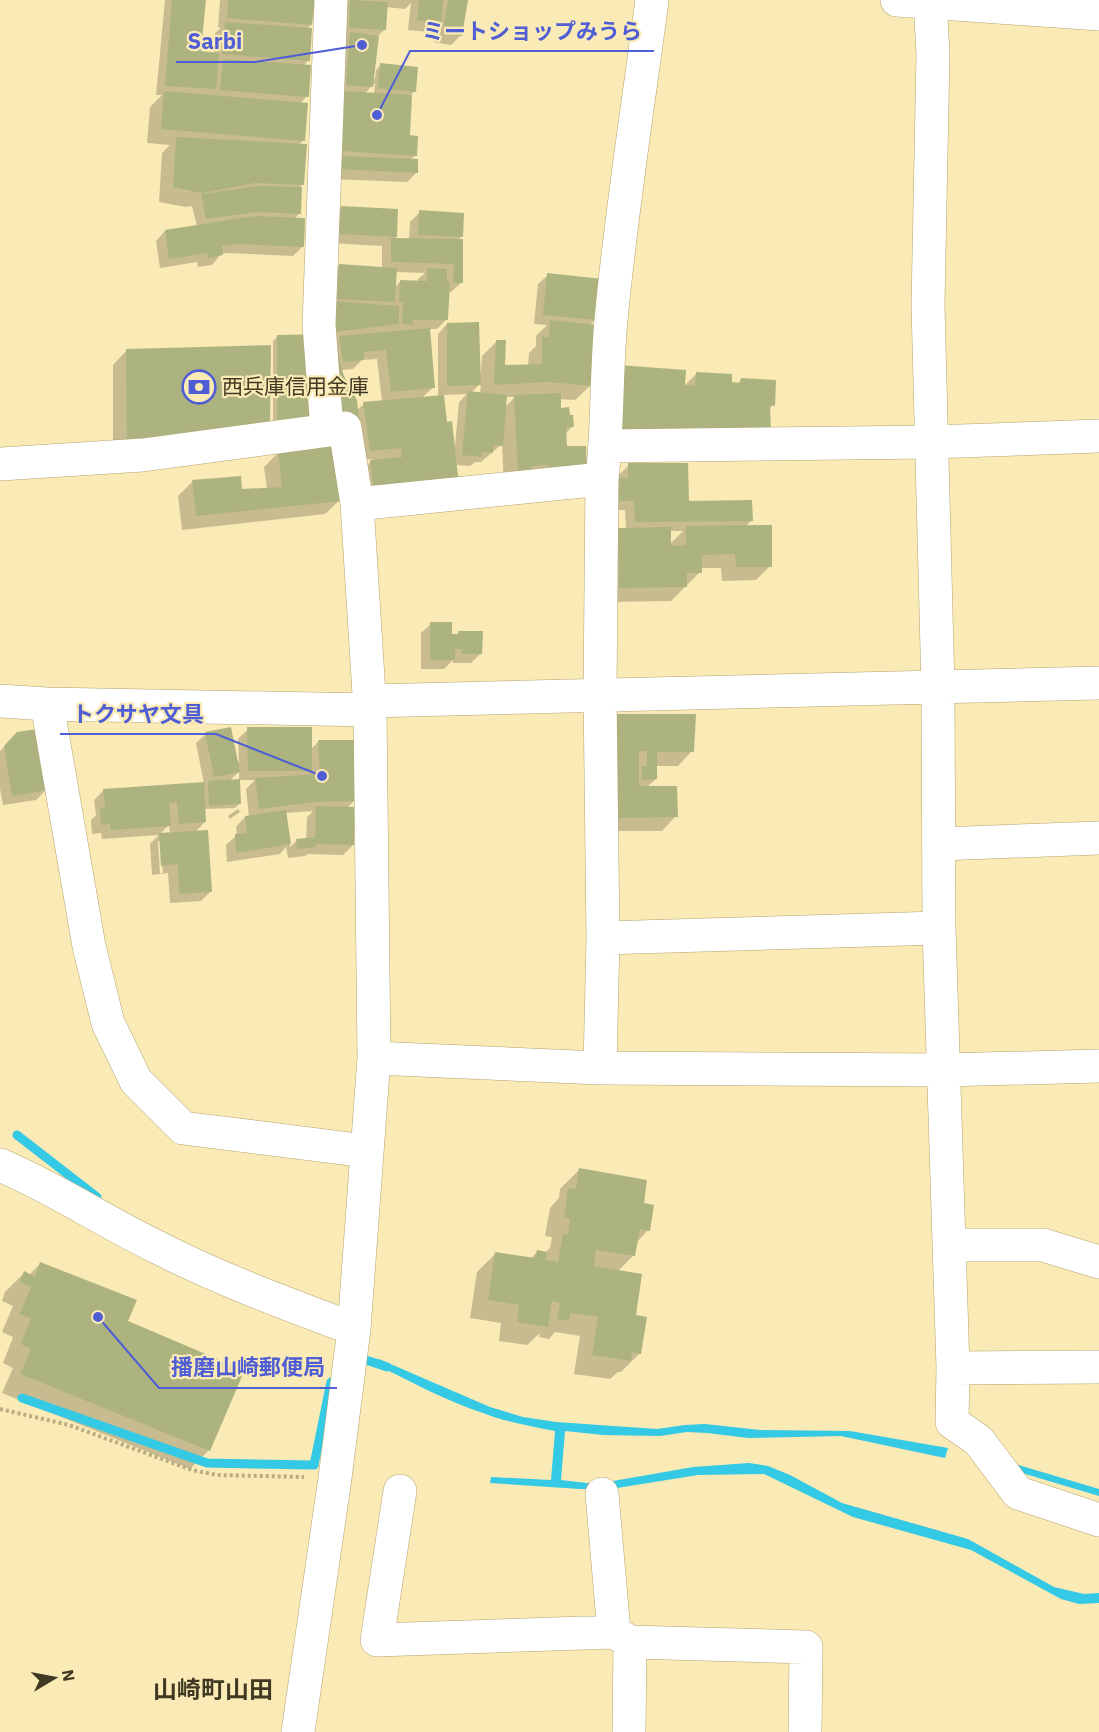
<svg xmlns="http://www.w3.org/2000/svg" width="1099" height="1732" viewBox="0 0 1099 1732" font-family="'IBM Plex Sans','Noto Sans JP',sans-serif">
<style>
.water{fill:#34c9e4}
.shadow{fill:#0003;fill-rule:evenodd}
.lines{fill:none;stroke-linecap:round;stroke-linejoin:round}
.stream{stroke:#34c9e4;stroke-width:9}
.building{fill:#adb37f}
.minor-casing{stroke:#b4a471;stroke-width:34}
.path{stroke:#b9ac82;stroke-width:4;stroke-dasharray:3 3;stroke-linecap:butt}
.minor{stroke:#fff;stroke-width:33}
.labels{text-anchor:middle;stroke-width:4.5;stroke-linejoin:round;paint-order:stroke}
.poi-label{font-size:21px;fill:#403a24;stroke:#faeab5;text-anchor:start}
.quarter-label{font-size:24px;font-weight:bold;fill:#403a24;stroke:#faeab5}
.leader{fill:none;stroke:#4f5ed4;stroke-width:2}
.callout-dot{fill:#4f5ed4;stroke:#faeab5;stroke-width:2}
.callout-label{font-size:22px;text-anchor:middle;font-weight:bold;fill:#4f5ed4;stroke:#faeab5;stroke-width:4.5;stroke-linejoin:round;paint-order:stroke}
</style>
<rect width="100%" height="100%" fill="#faeab5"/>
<path class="water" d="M379,1359L490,1407L523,1417L556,1422L657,1429L685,1425L705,1424L760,1430L850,1431L948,1448L945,1458L841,1436L748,1438L707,1433L687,1432L660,1436L603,1435L565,1431L561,1480L596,1484L693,1467L749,1463L768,1466L790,1475L842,1503L968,1539L1054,1587L1084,1594L1099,1593V1603L1079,1604L1061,1599L971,1550L853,1517L764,1474L698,1475L611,1489H580L490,1483L491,1477L551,1480L555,1431C530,1426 506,1422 483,1413C446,1401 412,1382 377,1365Z
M1002,1460L1099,1489V1496L1002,1467Z"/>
<path class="shadow" d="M165,0H204L199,52L214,54L215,33L221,28L218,27L220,0H313L311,25L306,29L309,60L303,66L307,96L300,104L303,140L299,145L303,184L300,187V213L294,219L303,246L293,256L228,253L221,254L212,265L198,267L197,262L160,268L156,241L165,231L197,226L192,206L186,207L159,202L162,153L170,145L147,143L150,107L162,95H156Z
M342,0H466L461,35L451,45L434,42L437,24L430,32L408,30L411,3L405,9L386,7L384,30L377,37L372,79H375L376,70L381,65L415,91L411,95L409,137L416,155L410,160L416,173L407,182L330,179L341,44L347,38L340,37ZM375,83L374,94H364Z
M341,207L397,210L396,239H409L410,222L420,212L462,236L458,240L461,283L451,292H448L447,319L437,329H428L433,387L422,398L438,397V334L447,324L479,373H481L482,356L497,341L503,366H528L529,353L536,346V336L547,325L534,324L538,284L548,275L596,319L589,326L590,386L575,400L559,399L560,410L572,427L565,434V448L585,472L504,487L502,444L481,462H475L470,466L455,465L365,502L361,471L374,459L361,460L273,430V341L278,336H324L330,276L339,266L382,269V246L330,243L332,217ZM395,272L425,273L418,279V282H400L395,287ZM377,359L382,402L364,404L356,411L341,370L353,369L362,360ZM481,383L480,394L471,393ZM467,394L459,402L455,446H453L445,423L443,395ZM506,397H515L505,407Z
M270,347L113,456V365L127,350Z
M696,374L730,383L737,384L741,380L773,405L769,409L684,386Z
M283,448L340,500L325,514L182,530L178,496L192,482L241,491L267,489L264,467Z
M629,465L687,502L751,521L745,527L770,566L756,580L722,581L721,568H700V572L671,601L605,602L604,544L619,529H626L625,510H608L619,475ZM669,531H683L670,544Z
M431,624L455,636L459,633L481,653L471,663H453V660L444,669H421V633Z
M248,729L311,749L318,742L355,800L347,808L353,845L343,855L308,854L305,856L288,858L286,847L280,854L227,862L226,845L237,835L236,827L245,817H249L246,789L255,780H239V772L229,781L240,803L235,808L204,809L205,822L195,832L211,891L201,901L170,903L168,873L152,875L150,844L159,835L102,839L101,833L92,834L91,820L96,815L94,800L104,790L204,784L196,743L206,734L239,762L238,739ZM313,811L307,817L306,840L296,841L290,847L285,813ZM169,825L170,834H160ZM158,841H161L163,873H160Z
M601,730L692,751L678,766H656V779L647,787L676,816L662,831H602Z
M18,734L46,790L36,800L3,805L0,789V751Z
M238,809L240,812L230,819L228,816Z
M579,1170L642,1204L648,1230L636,1243L634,1255L617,1272L634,1317L640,1353L621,1372H618L610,1379L574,1374L580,1336L555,1332L549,1339L539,1337L540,1333L527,1345L499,1341L501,1323L470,1318L477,1272L496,1253L530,1259L537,1252L545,1253L550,1248L552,1237L545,1236L550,1208L559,1198L560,1189Z
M41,1263L126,1322L209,1450L190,1469L2,1393L13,1368L3,1363L13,1337L2,1332L13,1306L2,1301L5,1292L24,1273L29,1275Z"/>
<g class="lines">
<path class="stream" d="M17,1135L97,1197
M357,1357L387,1367
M22,1398L207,1463L314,1465L331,1382"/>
</g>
<path class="building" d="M172,0H206L201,51L219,53L216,89L165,86Z
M228,0H315L312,25L227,18Z
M350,0L388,2L386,30L349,28Z
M419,0H443L441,23L417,20Z
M448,0H468L462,36L443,32Z
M225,22L312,28L310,61L222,54Z
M350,32L379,36L373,87L346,85Z
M223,59L311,65L309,97L220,90Z
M380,63L418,67L416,92L378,88Z
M164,91L308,103L305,141L161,129Z
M344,91L412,95L410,135L418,136L417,156L342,151Z
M176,137L307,144L304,185L255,183L202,193L173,187Z
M340,156L418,159V173L339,169Z
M258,186L302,187L301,214L258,212L206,219L201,194Z
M341,206L398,209L397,237L339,234Z
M419,210L464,213L463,237L418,235Z
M255,216L305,218L304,247L238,244L222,246L223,255L208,258L207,253L169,259L165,230Z
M391,238L463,239V283H453L454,264L391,262Z
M339,264L397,268L395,302L337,299Z
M427,268L447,269V282H450L448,320H412L413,325L402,324L403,301L399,302L400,280L427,281Z
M547,273L603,279L597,320L543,315Z
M334,301L399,306V324L333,332Z
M550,320L598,325L591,386L547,382L494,385L496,340H506L505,365L542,364V337H549Z
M479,322L481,385L447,386V323Z
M430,328L435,388L391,392L386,350L364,352V360L343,362L339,336Z
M332,334L344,376L357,400L360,430L277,426V335Z
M271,345L270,425L127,442L126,349Z
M618,365L686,370L685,385L695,386L696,372L732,374V382L740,383L741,378L776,380L775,406L770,405L771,432L615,437Z
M468,391L507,395L503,446L493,445V453L482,452V457L462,455Z
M561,393V408L569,407L570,415H573L574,427H566L567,446H586L587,472L548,474V465L531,466L532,472L518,473L514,395Z
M444,395L447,422L452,421L459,485L374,493L370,460L402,457L401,448L370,451L363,402Z
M335,441L341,501L196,516L192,480L241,476L242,489L282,487L278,451Z
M628,463H688L689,501L752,500L753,521L635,522L634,501H617L616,478H628Z
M772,525V567H736L735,554L702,555V573H687V587L619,588L618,528L671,527V546L686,545V526Z
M430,622H452V634H458V631H483L482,654H462V649H455V660H430Z
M614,714H696L694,752H657V779L642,780V766H647V751H639V786H677L678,817L615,818Z
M231,727L240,772L214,777L205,732Z
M247,727H312V771H248Z
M37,729L47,790L12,796L4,746L17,732Z
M318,740H356V801L315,802L259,809L255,778L320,774Z
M240,779L241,804L209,806L208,781Z
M204,782L206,822L179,824L177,802L169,803L171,826L111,830L110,824L101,825L100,809L105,808L103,789Z
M316,806L355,807L354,845L315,844L316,847L297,849L296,839L315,837Z
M286,810L291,844L236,853L235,834L247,833L245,816Z
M208,830L212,892L179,894L178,864L161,866L159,833Z
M579,1168L647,1180L644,1203L654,1205L650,1231L640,1229L635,1256L596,1250L594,1266L642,1274L636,1315L647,1317L641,1354L632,1352L631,1361L592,1355L598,1317L570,1313L569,1321L557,1319L560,1303L552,1301L548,1327L517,1322L519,1305L488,1300L495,1252L535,1258L537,1250L547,1252L546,1260L558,1262L563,1234L568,1235L570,1219L564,1218L568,1188L576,1189Z
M40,1262L137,1300L128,1321L241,1369L239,1372L243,1374L210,1451L20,1374L31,1349L21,1344L31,1318L20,1314L31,1287L20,1282L24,1271L35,1277Z"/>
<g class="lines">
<defs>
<path id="minor" d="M897,0L1099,14
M930,0L933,54L928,305L938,688L939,928L953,1368L1099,1367
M327,429L319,325L331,0
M606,446L931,442L1099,436
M0,464L143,455L345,428L357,504L370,710L374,1058L354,1329L335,1478L298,1732
M357,504L602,479
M0,701L47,704L370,710
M370,701L1099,683
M47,704L89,946L108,1023L136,1081L183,1128L366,1151
M940,844L1099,838
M603,938L939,928
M374,1058L600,1068L944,1070L1099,1066
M600,1068L603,938L600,694L602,479C608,426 606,373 611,320C621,213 638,107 652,0
M0,1165C54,1188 102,1220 155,1246C219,1279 287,1304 354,1329
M949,1245H1043L1099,1262
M953,1368L952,1422L979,1441L1018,1493L1099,1520
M400,1491L377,1640L614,1632
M602,1494L614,1632L630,1642L629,1732
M630,1642L806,1647L805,1732"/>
</defs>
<use href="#minor" class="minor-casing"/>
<path class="path" d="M0,1409L69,1425L192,1470L217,1475L304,1477"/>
<use href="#minor" class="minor"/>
</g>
<defs>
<symbol id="bank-ring" viewBox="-11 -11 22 22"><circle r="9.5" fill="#faeab5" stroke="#4f5ed4" stroke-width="1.5"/><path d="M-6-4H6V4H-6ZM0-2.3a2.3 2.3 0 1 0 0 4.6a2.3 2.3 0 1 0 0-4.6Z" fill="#4f5ed4"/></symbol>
</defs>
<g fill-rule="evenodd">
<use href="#bank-ring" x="180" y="368" width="38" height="38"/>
</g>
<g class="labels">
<g class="poi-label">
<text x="222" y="394">西兵庫信用金庫</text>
</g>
<g class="quarter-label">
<text x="213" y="1698">山崎町山田</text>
</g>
</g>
<path class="leader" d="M377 115L410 51H654M362 45L255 62H176M322 776L216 734H60M98 1317L159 1388H337"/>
<g class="callout-dot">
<circle cx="377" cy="115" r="6"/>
<circle cx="362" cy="45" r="6"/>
<circle cx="322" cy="776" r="6"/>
<circle cx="98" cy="1317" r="6"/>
</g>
<g class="callout-label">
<text x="532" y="39">ミートショップみうら</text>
<text x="215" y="49">Sarbi</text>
<text x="138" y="722">トクサヤ文具</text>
<text x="248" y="1375">播磨山崎郵便局</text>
</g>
<g transform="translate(54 1678) rotate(80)" stroke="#faeab5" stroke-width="4.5" paint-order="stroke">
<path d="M0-4.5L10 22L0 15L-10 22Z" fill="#403a24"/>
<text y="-9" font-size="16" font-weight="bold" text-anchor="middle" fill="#403a24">N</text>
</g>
</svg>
